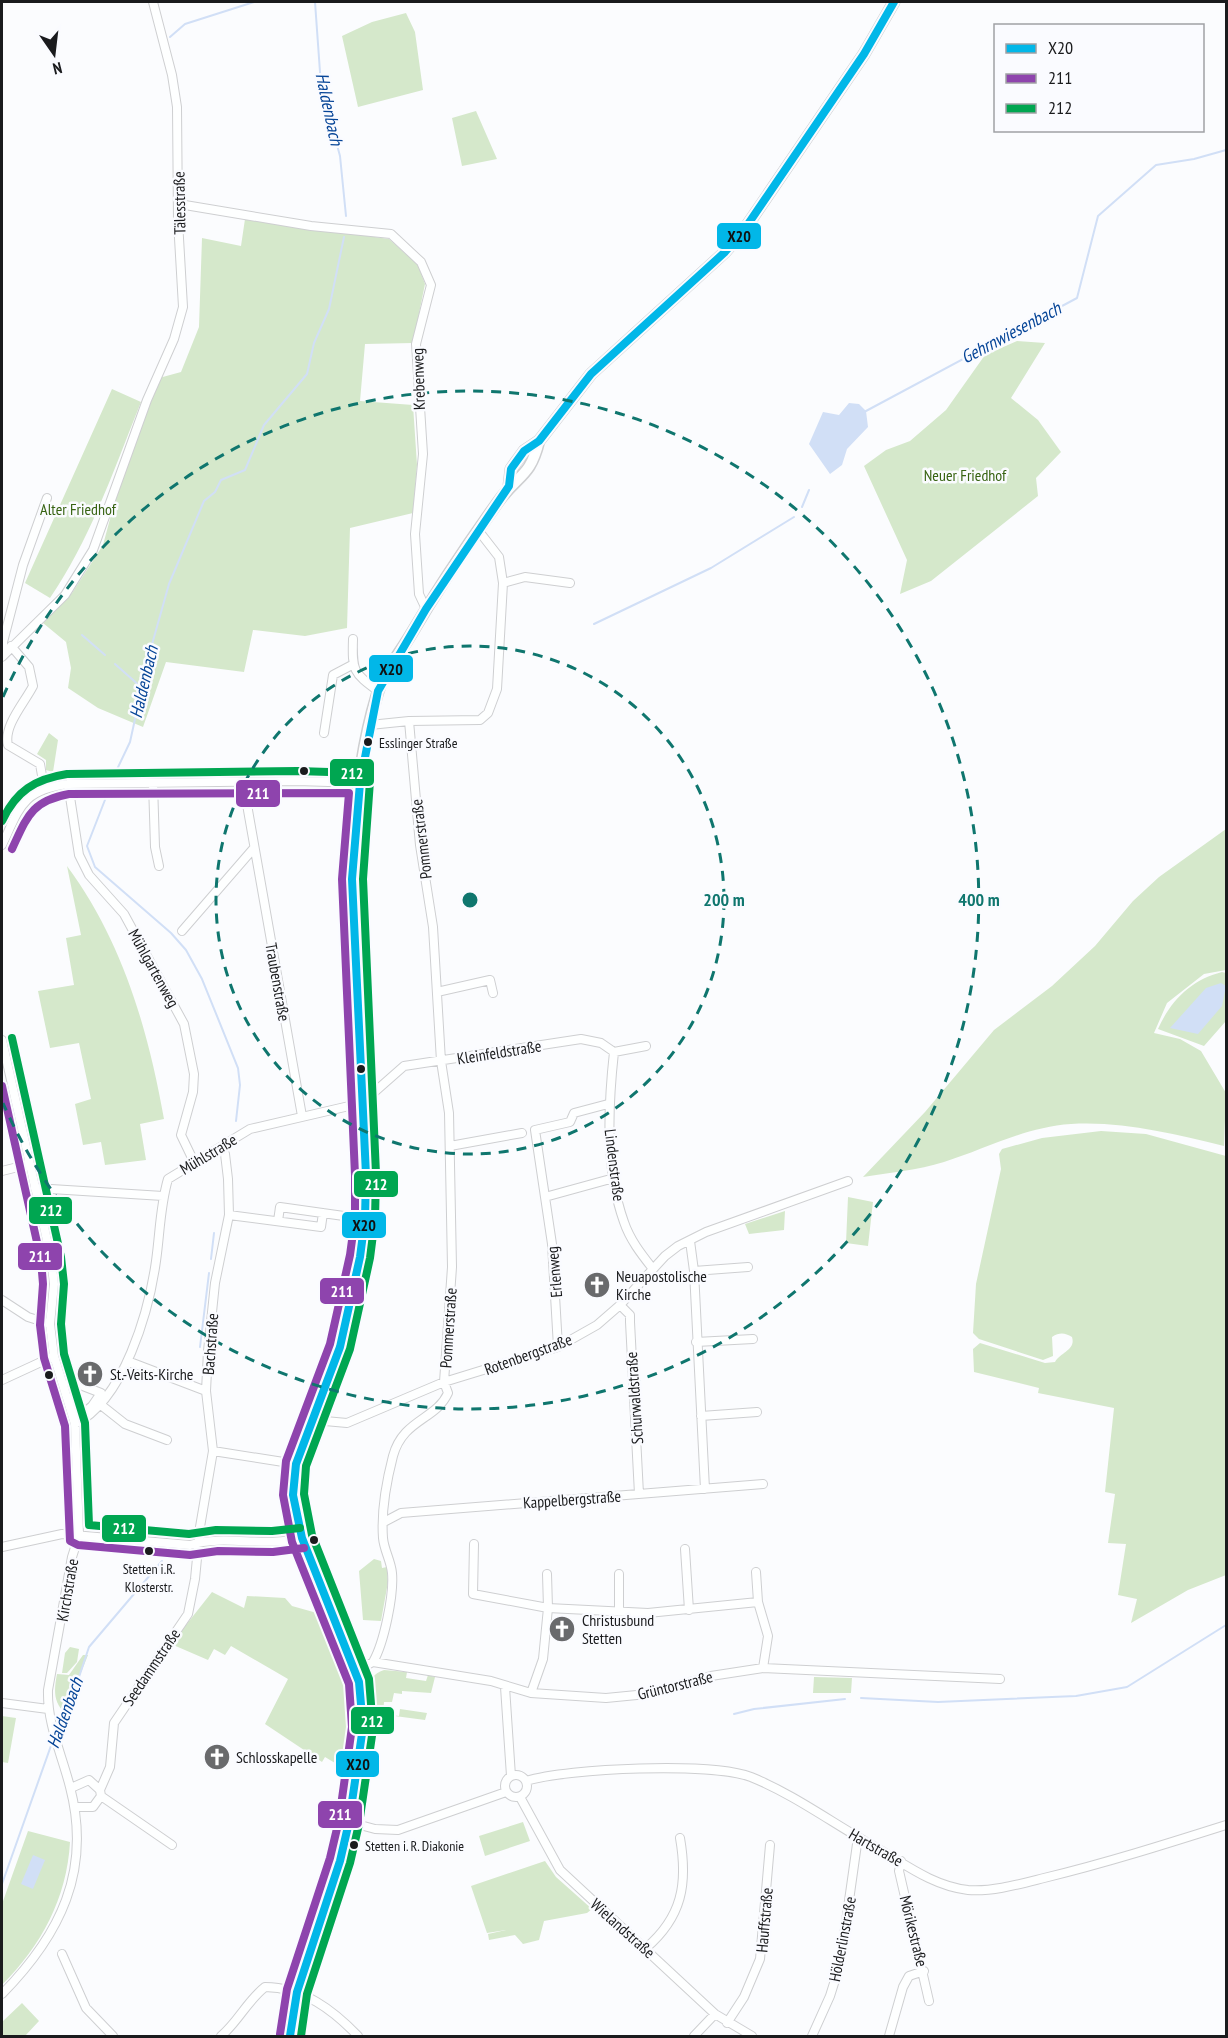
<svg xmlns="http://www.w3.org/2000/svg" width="1228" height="2038" viewBox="0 0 1228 2038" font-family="'PT Sans Narrow',sans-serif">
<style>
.green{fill:#d5e8cb}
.water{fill:#d1dff6}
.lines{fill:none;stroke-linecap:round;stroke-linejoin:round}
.stream{stroke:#d1dff6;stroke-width:2}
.minor-casing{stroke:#cecfd1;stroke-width:10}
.major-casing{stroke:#cecfd1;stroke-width:13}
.minor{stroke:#feffff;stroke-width:8}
.major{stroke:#feffff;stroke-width:10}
.bus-1-casing{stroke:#fafbff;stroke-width:12}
.bus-2-casing{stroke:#fafbff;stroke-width:12}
.bus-3-casing{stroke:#fafbff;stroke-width:12}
.bus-1{stroke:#01b7e8;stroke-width:8}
.bus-2{stroke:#8e44ad;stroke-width:8}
.bus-3{stroke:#00a651;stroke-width:8}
.ring{fill:none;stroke:#0f766e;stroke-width:3;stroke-dasharray:10 8}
.bus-dot{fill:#1a1b1d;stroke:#fafbff;stroke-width:2}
.labels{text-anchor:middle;stroke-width:5;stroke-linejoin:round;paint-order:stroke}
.bus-label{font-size:14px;fill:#1a1b1d;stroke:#fafbff;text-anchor:start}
.street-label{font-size:16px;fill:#1a1b1d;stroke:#fafbff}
.park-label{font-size:16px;fill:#376312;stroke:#fafbff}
.poi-label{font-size:16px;fill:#1a1b1d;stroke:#fafbff;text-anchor:start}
.water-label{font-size:18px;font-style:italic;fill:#054497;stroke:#fafbff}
.centre{fill:#0f766e;stroke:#fafbff;stroke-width:3}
.ring-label{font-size:18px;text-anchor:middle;font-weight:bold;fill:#0f766e;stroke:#fafbff;stroke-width:5;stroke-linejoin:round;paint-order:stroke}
.line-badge{stroke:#fafbff;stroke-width:2}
.badge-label{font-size:16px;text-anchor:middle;font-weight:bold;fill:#fff}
.pale-badge-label{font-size:16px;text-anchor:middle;font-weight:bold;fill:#111}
</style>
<rect width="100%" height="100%" fill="#fbfcfe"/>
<path class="green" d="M406,13L415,32L423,90L358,107L342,36L372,22Z
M476,111L497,159L462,166L452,118Z
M245,219L389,239L418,265L425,284L413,343L365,344L360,401L413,405L417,465L413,513L350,528L347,628L305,636L253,630L244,672L166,662L143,727L98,708L68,688L71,668L66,642L43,623L72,593L103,545L117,493L159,378L181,372L199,327L202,238L241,246Z
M1017,341L1045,343L1011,398L1038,420L1061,452L1036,478L1038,496L931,581L900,594L907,560L864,466L886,450L910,441L946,410L985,355Z
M112,389L141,402C114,469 91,538 50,598L25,583Z
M49,733L58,740L53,772L46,770V760L37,754Z
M1226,829V970L1204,974L1167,1003L1154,1033L1180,1039L1201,1051L1226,1093L1224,1146C1173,1134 1124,1121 1071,1124C1025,1127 986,1149 944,1162C918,1170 889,1173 863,1177L925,1112L994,1030L1052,986L1095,946L1133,901L1159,877Z
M67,866C122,940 148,1029 164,1119L140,1124L146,1160L105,1165L101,1142L83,1145L75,1104L91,1099L79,1043L50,1048L38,991L74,985L66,938L81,935Z
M1222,972L1226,973V1021L1204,1046L1158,1029C1171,1000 1191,980 1222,972Z
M1101,1131L1146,1134L1226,1156V1575L1188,1590L1131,1623L1137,1599L1118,1595L1126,1544L1108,1543L1115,1494L1105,1492L1114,1408L1038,1393L1039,1388L974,1372L973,1349L980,1343L1045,1363L1055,1362C1061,1352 1076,1350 1072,1337C1065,1333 1060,1332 1052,1337L1053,1356L1043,1360L979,1339L973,1333L976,1284L1001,1169L999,1154L1002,1149L1042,1138Z
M848,1197L873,1202L868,1246L846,1243Z
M785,1211L784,1230L749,1234L745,1224Z
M374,1559L381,1561L382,1568L387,1567L388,1582L381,1621L363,1620L359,1571Z
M212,1592L244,1608L247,1596L285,1598L292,1606L324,1615L353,1690L354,1731L350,1772L325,1757L322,1762L265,1724L288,1679L231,1646L225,1655L214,1649L208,1660L171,1644Z
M70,1647L79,1649L77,1662L67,1673H62L65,1653Z
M83,1655H88L65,1713C53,1702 54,1690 57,1674L69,1675Z
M384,1670L407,1672L406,1678L426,1681L428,1675L435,1677L431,1693L402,1691V1694L394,1693L392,1702H384L383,1714L399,1716L400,1709L427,1713L425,1720L372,1713C372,1697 363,1676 384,1670Z
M814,1677L852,1678L851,1693H813Z
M2,1716L16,1718L8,1763L2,1762Z
M523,1822L530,1841L485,1856L479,1836Z
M28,1831L70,1842C67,1898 41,1946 2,1985V1904Z
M545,1861L556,1877L592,1909L587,1913L544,1921L539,1940L523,1944L515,1935L489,1940L488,1934L506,1930L487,1933L471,1886Z
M22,2003L39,2021L25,2036H2V2022Z"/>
<path class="water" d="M849,403L859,404L866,411L868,427L847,449L842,465L830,474L809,444L823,412L839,415Z
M1221,983L1226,986L1222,1006L1198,1034L1170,1028L1206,988Z
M33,1855L45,1860L33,1889L21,1884Z"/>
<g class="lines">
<path class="stream" d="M315,2L321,86L340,156L346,216
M170,37L185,24L254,2
M866,411L1077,298L1098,216L1156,165L1194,159L1226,150
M802,507L809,490
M594,624L711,568L794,517
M82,635L105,655
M115,664L142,688
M111,782L130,742L149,655L169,584L204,501L215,492L221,480L245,470L264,425L307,374L314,343L329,309L344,237
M110,787L87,846L95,867L171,933L186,950L202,979L238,1068L240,1085L236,1121
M211,1259L214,1233
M200,1347L209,1273
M861,1698L938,1702L1076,1696L1127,1687L1226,1625
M734,1714L754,1709L845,1699
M57,1729L74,1692L89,1647L162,1561
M2,1884L53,1740"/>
<defs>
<path id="minor" d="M179,204L311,226L391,234L421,262L431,285L416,344L423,454L415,534L419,594L426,609
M503,583L525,577L570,583
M353,639C352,670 353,673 378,691
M11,646L29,667L33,686C25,702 3,726 8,745L40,764L44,787
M3,654V642L23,565L47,498
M2,657L65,595L93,550L147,400L174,339L183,307L178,221L177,107L172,75L153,2
M370,725L409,721L480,720L488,713L497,689L503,583L499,557L478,530
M324,733L333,675L352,665
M243,782L302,1116
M153,783L155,847L159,866
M68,784L79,855L89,875L124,914L184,1024L194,1074L193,1092L181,1135L194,1162
M2,845C20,807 22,790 68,784L297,781L360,783
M182,931L253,849
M437,992L490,980L493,993
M2,1040L51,1258L54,1284L50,1324L54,1356L75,1424L79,1535L72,1557L48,1690C47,1724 62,1755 70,1787C92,1871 60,1935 2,1994
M614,1052C608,1107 605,1169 624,1222C630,1240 642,1255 653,1269
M450,1146L522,1133
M2,1171L30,1164
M35,1188L163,1196
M545,1197L614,1178
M229,1215L321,1227L323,1213
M278,1221L280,1207L365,1219
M690,1241L694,1271L705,1489
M694,1271L748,1267
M2,1300L28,1317L50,1324
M620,1305L630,1315V1322L639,1494
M696,1342L753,1339
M558,1347L552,1244L535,1130L570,1122L574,1113L608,1104
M130,1362L206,1391
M2,1380L54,1356
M70,1381L101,1393L92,1406L77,1418L74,1392Z
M101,1405L125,1424L167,1440
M701,1416L757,1412
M314,1420L347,1423L444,1382L558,1347L597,1325L620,1305L665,1256L678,1246L706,1232L848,1181
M75,1424C124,1400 149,1311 156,1261C160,1233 160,1206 168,1179L250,1129L362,1103L404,1066L581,1039L601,1043L614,1052L646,1046
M213,1451L296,1464
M384,1522L401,1513L763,1484
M474,1544L473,1594L548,1608L543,1659L531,1693
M2,1547L62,1534L190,1545C226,1534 262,1548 302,1538
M685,1549L689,1610
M756,1572L758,1602
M547,1574L548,1608L648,1613L758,1602L768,1636L763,1668
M619,1611V1574
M373,1662C384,1643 394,1595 392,1573C391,1561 384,1550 383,1538C381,1511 386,1483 393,1456C403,1419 436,1420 448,1393L444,1382L452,1267L449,1113L441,1061L433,927L420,845L409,721
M355,1671L373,1662L491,1681L531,1693L606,1698L647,1694L711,1676L763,1668L1000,1679
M505,1687L511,1776
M2,1703L48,1709
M505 1786a11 11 0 1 1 22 0a11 11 0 1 1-22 0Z
M526,1781C569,1768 711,1762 751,1777C793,1794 831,1822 870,1844C901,1861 931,1886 968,1890C992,1892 1020,1884 1044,1878C1106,1863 1166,1844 1226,1825
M71,1788L89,1780L100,1790L101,1796L93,1807H75
M100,1790L110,1767L114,1723L188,1614L195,1579L200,1527L213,1451L206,1391L208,1351L215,1283L229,1215L228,1179L225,1154L221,1148
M101,1796L172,1845
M520,1797L560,1870L715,2014L752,2036
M349,1822L375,1829L398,1830L506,1792
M901,1861L899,1871L929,2001
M646,1948C682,1917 688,1884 680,1838
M62,1954L86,2008L113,2036
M727,2023L744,1997L760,1959L770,1845
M221,2036C238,2022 247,2001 265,1987C303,1987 333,2010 358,2036
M694,2036L715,2014
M812,2036L830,1996L840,1964L858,1837
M889,2036L903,1987L909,1976L924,1971"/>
<path id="major" d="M509,486L511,469L524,451L539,441L591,374L725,252L744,230L864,54L894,2
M290,2036C294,1978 321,1922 338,1866C351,1824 361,1769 363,1725C365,1673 329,1606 310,1557C302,1537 293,1514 293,1492C294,1453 315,1416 328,1380C345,1330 359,1277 364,1224C370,1174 362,1123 359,1073C351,953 342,810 377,695C383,674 399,654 410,636C437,590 467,545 498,502C518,474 530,478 539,441"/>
</defs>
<use href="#minor" class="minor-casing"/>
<use href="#major" class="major-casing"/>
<use href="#minor" class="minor"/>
<use href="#major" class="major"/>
<defs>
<path id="bus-1" d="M290,2036L297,1992L340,1861L349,1822L363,1727L359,1682L302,1538L293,1495L296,1464L340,1347L360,1257L365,1219L366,1175L352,879L360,783L378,691L426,609L509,486L511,469L524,451L539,441L591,374L725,252L744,230L864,54L894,2"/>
<path id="bus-2" d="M12,849C27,817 31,801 69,794L349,793L342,879L355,1175V1218L350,1255L330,1344L286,1461L283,1495L292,1542L349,1684L352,1727L339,1820L330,1858L287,1989L280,2034
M2,1086L41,1260L43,1284L40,1325L44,1358L65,1426L70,1541L78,1545L190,1555L218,1551L273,1552L304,1548"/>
<path id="bus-3" d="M2,821C16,791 35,779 67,774L297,771L361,773L370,781L363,879L376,1174L375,1219L370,1258L350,1349L306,1466L304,1494L312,1535L369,1679L373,1729L359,1824L350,1863L307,1994L301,2036
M12,1038L61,1257L64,1284L61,1324L64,1354L85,1423L89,1525L189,1534L216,1530L272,1531L300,1528"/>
</defs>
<use href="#bus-1" class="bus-1-casing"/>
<use href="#bus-2" class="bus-2-casing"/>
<use href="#bus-3" class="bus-3-casing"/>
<use href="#bus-1" class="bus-1"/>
<use href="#bus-2" class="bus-2"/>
<use href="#bus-3" class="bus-3"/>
</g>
<g class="ring">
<circle cx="470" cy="900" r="254"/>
<path d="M3 697A509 509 0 1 1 3 1103"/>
</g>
<defs>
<symbol id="church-disc" viewBox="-11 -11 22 22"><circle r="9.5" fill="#696a6c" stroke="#fafbff"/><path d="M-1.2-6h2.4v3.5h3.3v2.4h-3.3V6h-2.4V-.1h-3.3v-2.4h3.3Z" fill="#fff"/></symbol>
</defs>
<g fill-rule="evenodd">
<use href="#church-disc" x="582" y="1270" width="30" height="30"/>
<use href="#church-disc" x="75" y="1359" width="30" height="30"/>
<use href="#church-disc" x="547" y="1614" width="30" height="30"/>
<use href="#church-disc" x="202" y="1742" width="30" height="30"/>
</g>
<g class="bus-dot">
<circle cx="368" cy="742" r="5"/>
<circle cx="304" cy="771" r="5"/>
<circle cx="361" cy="1069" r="5"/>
<circle cx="49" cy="1375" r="5"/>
<circle cx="314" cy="1540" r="5"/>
<circle cx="149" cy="1551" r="5"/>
<circle cx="354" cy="1845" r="5"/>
</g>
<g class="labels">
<g class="bus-label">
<text x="379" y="748">Esslinger Straße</text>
<text x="149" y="1574" text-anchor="middle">Stetten i.R.<tspan x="149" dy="18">Klosterstr.</tspan></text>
<text x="365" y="1851">Stetten i. R. Diakonie</text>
</g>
<g class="street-label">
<text transform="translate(179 203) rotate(-91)" y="6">Tälesstraße</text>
<text transform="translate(418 379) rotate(-92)" y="6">Krebenweg</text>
<text transform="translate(421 839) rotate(-97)" y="6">Pommerstraße</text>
<text transform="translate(154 968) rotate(61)" y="6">Mühlgartenweg</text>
<text transform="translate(278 982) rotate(80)" y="6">Traubenstraße</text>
<text transform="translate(499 1052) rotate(-9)" y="6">Kleinfeldstraße</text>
<text transform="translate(208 1154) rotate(-31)" y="6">Mühlstraße</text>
<text transform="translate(615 1165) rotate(83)" y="6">Lindenstraße</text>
<text transform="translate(554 1272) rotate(-95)" y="6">Erlenweg</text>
<text transform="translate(448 1328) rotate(-86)" y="6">Pommerstraße</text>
<text transform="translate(210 1344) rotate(-86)" y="6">Bachstraße</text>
<text transform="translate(528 1354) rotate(-20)" y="6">Rotenbergstraße</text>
<text transform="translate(634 1398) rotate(-94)" y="6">Schurwaldstraße</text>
<text transform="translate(572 1499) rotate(-4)" y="6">Kappelbergstraße</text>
<text transform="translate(67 1590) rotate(-80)" y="6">Kirchstraße</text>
<text transform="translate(151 1667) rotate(-56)" y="6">Seedammstraße</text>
<text transform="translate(675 1685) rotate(-14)" y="6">Grüntorstraße</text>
<text transform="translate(876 1847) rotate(30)" y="6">Hartstraße</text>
<text transform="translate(764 1920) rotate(-85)" y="6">Hauffstraße</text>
<text transform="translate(623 1928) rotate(42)" y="6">Wielandstraße</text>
<text transform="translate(914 1931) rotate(76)" y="6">Mörikestraße</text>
<text transform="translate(842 1939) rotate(-79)" y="6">Hölderlinstraße</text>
</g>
<g class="park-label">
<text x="965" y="481">Neuer Friedhof</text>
<text x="78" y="515">Alter Friedhof</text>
</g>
<g class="poi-label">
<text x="616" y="1282">Neuapostolische<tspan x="616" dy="18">Kirche</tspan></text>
<text x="110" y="1380">St.-Veits-Kirche</text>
<text x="582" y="1626">Christusbund<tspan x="582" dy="18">Stetten</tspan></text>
<text x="236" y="1763">Schlosskapelle</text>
</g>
<g class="water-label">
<text transform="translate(329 109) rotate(78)" y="6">Haldenbach</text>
<text transform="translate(1011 333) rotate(-28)" y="6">Gehrnwiesenbach</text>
<text transform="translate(144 682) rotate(-77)" y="6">Haldenbach</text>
<text transform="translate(65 1713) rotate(-70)" y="6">Haldenbach</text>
</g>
</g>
<circle cx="470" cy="900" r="9" class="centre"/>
<g class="ring-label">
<text x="724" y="906">200 m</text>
<text x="979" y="906">400 m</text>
</g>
<g class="line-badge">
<rect x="716" y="222" width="46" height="28" rx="6" fill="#01b7e8"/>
<rect x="368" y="654" width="46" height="29" rx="6" fill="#01b7e8"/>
<rect x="329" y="758" width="46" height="29" rx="6" fill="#00a651"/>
<rect x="235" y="779" width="46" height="29" rx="6" fill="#8e44ad"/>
<rect x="353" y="1170" width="46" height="28" rx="6" fill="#00a651"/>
<rect x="28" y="1196" width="45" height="29" rx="6" fill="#00a651"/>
<rect x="341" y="1211" width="46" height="28" rx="6" fill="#01b7e8"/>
<rect x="17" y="1242" width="46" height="29" rx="6" fill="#8e44ad"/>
<rect x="319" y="1277" width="46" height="28" rx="6" fill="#8e44ad"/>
<rect x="101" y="1514" width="46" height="29" rx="6" fill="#00a651"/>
<rect x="350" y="1706" width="45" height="29" rx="6" fill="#00a651"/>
<rect x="335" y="1750" width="45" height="28" rx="6" fill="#01b7e8"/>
<rect x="317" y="1800" width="46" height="29" rx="6" fill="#8e44ad"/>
</g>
<g class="badge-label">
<text x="352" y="779">212</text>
<text x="258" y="799">211</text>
<text x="376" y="1190">212</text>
<text x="51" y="1216">212</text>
<text x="40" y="1262">211</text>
<text x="342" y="1297">211</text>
<text x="124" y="1534">212</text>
<text x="372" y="1727">212</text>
<text x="340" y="1820">211</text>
</g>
<g class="pale-badge-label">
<text x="739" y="242">X20</text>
<text x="391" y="675">X20</text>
<text x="364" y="1231">X20</text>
<text x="358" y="1770">X20</text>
</g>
<rect width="1228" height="2038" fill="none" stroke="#1a1b1d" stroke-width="6"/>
<rect x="994" y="24" width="210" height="108" fill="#fafbff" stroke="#a0a1a5" stroke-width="1.5"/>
<rect x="1006" y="44" width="30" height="9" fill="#01b7e8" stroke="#a0a1a5" stroke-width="1.5"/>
<text x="1048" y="54" font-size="18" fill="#1a1b1d">X20</text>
<rect x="1006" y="74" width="30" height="9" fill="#8e44ad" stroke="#a0a1a5" stroke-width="1.5"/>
<text x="1048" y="84" font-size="18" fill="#1a1b1d">211</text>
<rect x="1006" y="104" width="30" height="9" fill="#00a651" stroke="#a0a1a5" stroke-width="1.5"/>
<text x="1048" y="114" font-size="18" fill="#1a1b1d">212</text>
<g transform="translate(54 54) rotate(166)" stroke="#fafbff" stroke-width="4.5" paint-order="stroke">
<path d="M0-4.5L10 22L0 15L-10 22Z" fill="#1a1b1d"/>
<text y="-9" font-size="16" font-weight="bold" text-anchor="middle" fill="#1a1b1d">N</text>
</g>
</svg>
